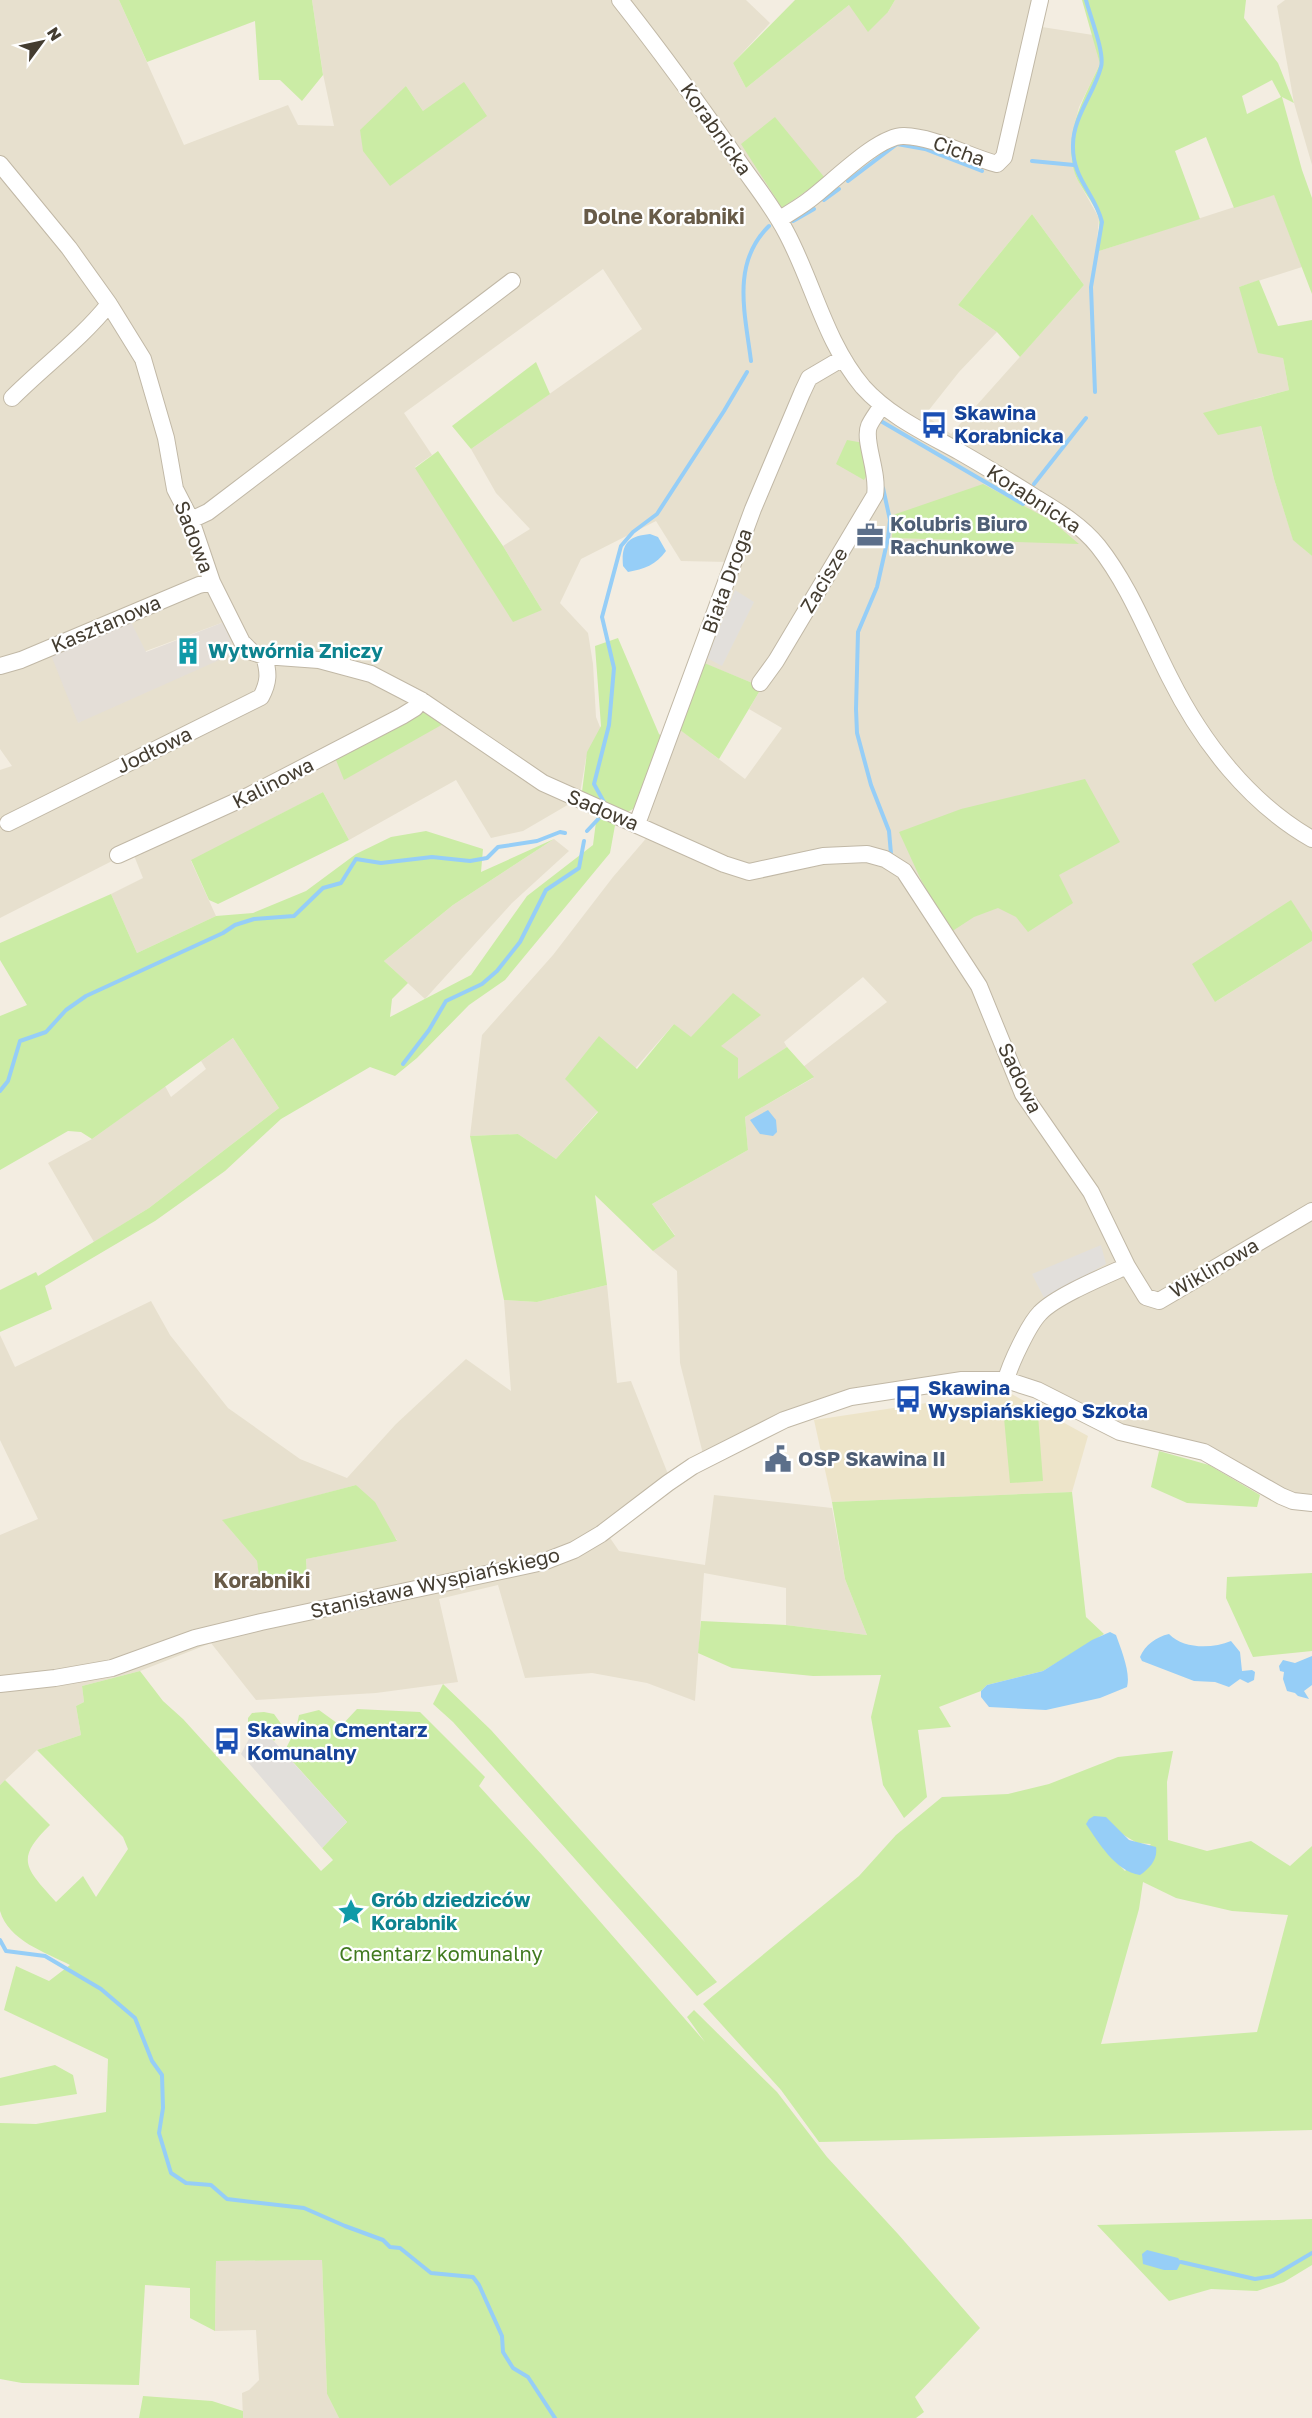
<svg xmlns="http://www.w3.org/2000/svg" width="1312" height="2418" viewBox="0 0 1312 2418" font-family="'Golos Text',sans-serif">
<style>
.residential{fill:#e7e0ce;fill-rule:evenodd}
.industrial{fill:#e4ded7}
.education{fill:#ede4c9}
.green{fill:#cbeca5;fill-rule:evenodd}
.parking{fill:#e2dfdb}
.water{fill:#96cef7}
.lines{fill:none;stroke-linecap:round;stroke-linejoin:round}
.stream{stroke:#96cef7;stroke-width:4}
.minor-casing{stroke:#c1b8a6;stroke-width:18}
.minor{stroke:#fff;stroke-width:16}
.labels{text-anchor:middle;stroke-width:4.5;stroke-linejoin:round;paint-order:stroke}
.street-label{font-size:20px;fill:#443d31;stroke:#fff}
.transit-label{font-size:20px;font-weight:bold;fill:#164399;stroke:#fff;text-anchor:start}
.service-label{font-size:20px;font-weight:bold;fill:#4e5e75;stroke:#fff;text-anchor:start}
.culture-label{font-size:20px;font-weight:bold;fill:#0d838f;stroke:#fff;text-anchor:start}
.park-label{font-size:20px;fill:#417a20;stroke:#fff}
.neighbourhood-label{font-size:21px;font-weight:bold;fill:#685b48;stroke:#fff}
</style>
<rect width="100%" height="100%" fill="#f3ede1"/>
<path class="residential" d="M0,0H119L184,145L288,105L298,125L334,126L323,74L312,0H746L770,23L733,63L746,88L849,5L888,12L895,0H1049L1042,27L1093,35L1100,64L1079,107L1072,135L1071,157L1076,177L1099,218L1096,252L1274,194L1302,267L1239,287L1283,358L1289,390L1254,399L1274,479L1293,539L1312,556V932L1291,901L1215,1002L1312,941V1496L1284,1492L1121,1429L1040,1387L997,1371L930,1377L703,1454L680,1363L677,1271L653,1251L675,1235L652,1204L748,1150L745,1117L813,1078L803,1067L887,1002L863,977L784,1042L787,1047L738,1080L674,1024L556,1159L518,1134L470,1136L482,1035L553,955L613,877L649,835L633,827L670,722L745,779L782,728L749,709L762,687L696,660L729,562L681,561L656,521L581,559L560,603L588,633L593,664L596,717L602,732L586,758L580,793L571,803L523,831L491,838L456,780L349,840L323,792L191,861L216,916L137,953L111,894L143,878L133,853L116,859L0,918V770L12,766L0,749ZM406,86L423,111L390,185ZM1032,214L1084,285L951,434L925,415L959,372L997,332L958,305ZM603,269L642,329L471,449L496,493L530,529L503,546L542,610L415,467L432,455L404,413ZM893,516L1078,543L893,538ZM224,622L78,723L146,651Z
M1285,0H1312V165L1294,103L1277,6Z
M554,839L569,851L512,903L425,999L384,961L453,905Z
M233,1038L279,1108L149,1208L94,1242L48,1163L92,1139L165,1086L171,1097L206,1069L201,1061Z
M607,1285L617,1383L631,1381L668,1474L608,1535L619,1551L705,1565L714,1495L832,1508L845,1579L867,1635L786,1625V1588L704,1573L695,1701L647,1683L592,1673L525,1678L498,1585L439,1599L458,1682L376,1693L256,1700L211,1643L140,1671L82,1686L84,1702L76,1706L81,1735L37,1750L0,1785V1535L38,1519L0,1440V1335L15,1367L151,1301L170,1335L228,1408L300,1459L347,1478L396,1424L466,1359L511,1391L504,1300L537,1302ZM356,1485L397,1540L306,1559L307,1577L261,1584L257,1561L223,1521Z
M322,2260L327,2394L339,2418H243L242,2393L249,2390L259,2380L256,2330L215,2331L216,2261Z"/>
<path class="industrial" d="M129,618L146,652L224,622L235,653L78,723L49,650Z"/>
<path class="education" d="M1006,1391L1088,1436L1072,1492L832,1502L814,1420Z"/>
<path class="green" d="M119,0H312L323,75L302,101L280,80H259L255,21L147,62Z
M795,0H895L888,12L868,32L849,5L746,88L733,63Z
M1082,0H1246L1244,18L1278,63L1294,103L1282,97L1302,170L1312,198V294L1274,195L1234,208L1206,137L1175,151L1200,219L1096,252C1097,242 1100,229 1099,219C1097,206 1080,188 1075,174C1062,135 1084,98 1100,64ZM1272,80L1281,97L1247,114L1242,96Z
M464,82L487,116L390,186L363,151L360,130L406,86L423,111Z
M775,117L825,178L782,208L741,144Z
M1032,214L1084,285L1020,357L997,332L958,305Z
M1259,280L1278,326L1312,320V556L1293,540L1274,479L1261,426L1218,435L1203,413L1289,390L1283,358L1258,353L1239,287Z
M536,362L550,394L471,449L452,426Z
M847,440L864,443L870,470L864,480L836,464Z
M438,451L503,546L542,610L513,622L415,468Z
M983,484L1052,521L1079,544L892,538L893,515Z
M618,638L659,734L664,738L636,807L628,812L582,792L587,752L601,726L595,646Z
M702,662L762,687L719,759L676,727Z
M421,708L445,723L344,780L334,755Z
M1085,779L1120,842L1059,875L1073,903L1028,932L1016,917L998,908L974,917L951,932L921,880L899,832L961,809Z
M323,792L349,840L218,904L209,900L191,860Z
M597,814L616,820L610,853L505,980L469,1005L417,1058L395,1076L370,1067L281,1119L225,1171L155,1221L45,1286L52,1309L0,1332V1290L36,1272L38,1276L149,1208L279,1108L233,1038L92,1139L81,1132L68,1131L0,1170V1016L27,1005L0,960V943L111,894L137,953L216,916L253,913L306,891L356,854L391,837L426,831L483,849L481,872L554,839L453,905L384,961L408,983L392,999L390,1017L471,975L527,896L593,845Z
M1291,900L1312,932V941L1215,1002L1192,964Z
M733,993L761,1015L721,1046L738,1058V1079L787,1047L814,1077L745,1117L748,1150L652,1204L675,1236L653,1251L595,1195L607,1285L537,1302L504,1300L470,1136L518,1134L556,1159L598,1112L565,1079L599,1036L637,1069L674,1024L691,1037Z
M1038,1415L1043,1481L1010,1483L1004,1418Z
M1159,1451L1209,1465L1260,1495L1257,1507L1187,1503L1151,1487Z
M356,1485L375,1502L397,1541L306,1559L307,1577L260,1584L257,1561L222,1520Z
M1072,1492L1086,1617L1104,1634L1043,1671L987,1685L981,1691L939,1707L951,1727L918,1730L927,1797L904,1818L883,1785L871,1717L881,1675L813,1676L732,1668L698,1653L701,1621L786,1625L867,1635L845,1579L832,1502Z
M1312,1573V1651L1253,1657L1226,1598L1227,1577Z
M140,1671L163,1701L183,1719L321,1871L333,1860L322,1848L347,1822L284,1752L296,1729L299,1715L319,1710L341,1726L357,1709L420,1712L485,1777L479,1786L543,1856L705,2042L687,2017L694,2010L777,2092L827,2157L898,2234L980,2328L915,2397L924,2412L916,2418H339L327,2394L322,2260L216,2261L215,2331L190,2318V2288L145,2285L139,2385L22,2383L0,2379V2123L36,2124L106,2112L108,2059L4,2010L16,1966L49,1981L70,1965C45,1952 9,1941 0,1911V1785L5,1780L50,1825C14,1860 26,1868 56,1902L83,1876L96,1897L128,1849L123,1837L37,1750L81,1735L76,1706L84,1702L82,1686Z
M443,1684L491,1730L717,1982L697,1996L453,1722L433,1704Z
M264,1712L274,1714L282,1725L281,1733L274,1741L260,1726L252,1733L248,1727V1718L252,1713Z
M1173,1751L1167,1782L1168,1840L1207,1851L1251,1841L1290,1866L1312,1846V2130L819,2142L781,2090L703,2004L859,1876L896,1835L942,1797L1008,1794L1049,1784L1118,1757ZM1122,1834L1137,1843L1151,1844L1125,1871L1103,1848ZM1143,1882L1176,1898L1232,1911L1288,1915L1257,2032L1101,2044L1139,1909Z
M55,2065L73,2075L77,2094L0,2106V2078Z
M1312,2219V2265L1284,2282L1257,2291L1211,2289L1169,2301L1097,2225Z
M143,2396L212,2401L243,2411V2418H139Z"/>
<path class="parking" d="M735,590L754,602L722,666L707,658Z
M1101,1245L1106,1264L1044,1298L1032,1274Z
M260,1726L347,1822L322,1848L241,1754L252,1733Z"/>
<path class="water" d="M650,534L658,537L666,551C656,565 644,569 628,572L623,566C621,544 628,536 650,534Z
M768,1110L776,1120L777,1132L773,1136L760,1134L750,1120Z
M1110,1632L1116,1635C1121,1649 1131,1673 1127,1687L1100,1698L1046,1710L989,1707L981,1697V1691L987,1685L1043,1671L1092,1640Z
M1169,1634C1183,1649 1212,1649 1231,1641L1240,1652L1242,1671L1252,1670L1255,1672L1254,1680L1248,1683L1240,1679L1229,1687L1215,1682L1194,1681L1142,1661L1140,1657C1145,1645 1156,1637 1169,1634Z
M1312,1656V1685L1304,1691L1309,1699L1298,1696L1295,1693L1287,1691L1283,1679L1284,1672L1280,1671L1279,1666L1283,1660L1295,1663Z
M1094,1816L1106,1817L1129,1840L1156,1847C1158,1859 1150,1868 1140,1875C1115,1871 1099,1843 1086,1824L1089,1819Z
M1147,2250L1178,2258L1181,2262L1177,2270H1164L1143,2264L1142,2254Z"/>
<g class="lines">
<path class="stream" d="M1086,0C1090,16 1105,53 1101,67C1094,94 1073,117 1073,145C1072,179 1095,193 1102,222L1091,287L1095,392
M1032,161L1074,165
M848,181L897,144L925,149L982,171
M824,200L839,189
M793,221L814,209
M751,361C745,313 731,263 769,226
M879,420L1023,504L1025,501
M1034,484L1086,418
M883,488L890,520L888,538L877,587L858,632L856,709L857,733L871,785L889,831L891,854
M605,804L594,784L609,725L614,668L602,617L621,546L633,532L657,514L724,411L747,372
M587,831L602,815
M403,1064L429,1030L446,1001L482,984L497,971L520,942L546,890L579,868L584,841
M0,1091L8,1081L20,1041L46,1032L66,1010L86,996L223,933L235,925L254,919L294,916L323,888L341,883L356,859L381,863L432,857L470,861L487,858L498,847L537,841L560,832L565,833
M0,1940L6,1951L45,1956L101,1989L135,2018L152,2061L162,2075L163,2108L159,2133L171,2173L186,2183L211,2185L227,2199L304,2208L345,2226L383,2240L390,2247L400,2248L431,2273L473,2277L479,2285L502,2336L503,2352L513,2368L528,2377L555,2418
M1181,2262L1255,2279L1273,2276L1312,2253"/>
<defs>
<path id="minor" d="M620,0C662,53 701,107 739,162C755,185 773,207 786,232C813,282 825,342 863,387C889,416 926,433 960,452C986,467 1011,482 1036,498C1059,512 1081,525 1098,546C1129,585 1147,633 1170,678C1202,742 1249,803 1312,839
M0,164L69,248L109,304L143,359L166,438L175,489L191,520L212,582L242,642L252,652L264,656L319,660L371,674L421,700L543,783L724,864L749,872L823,856L867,854L885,859L904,871L979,986L1023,1094L1091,1192L1127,1266C1105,1276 1056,1296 1040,1313C1029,1324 1010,1364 1006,1380
M779,220C789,213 800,207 809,200C831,184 878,135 904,136C936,137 966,156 997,164L1004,157L1040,0
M12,398C44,366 81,339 109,304
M191,520L208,512L512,281
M0,666L21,660L199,585L212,582
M760,683L776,661L875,495C879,472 863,441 869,426C872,419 878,412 882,405
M8,823L261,697C269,682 269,673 264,656
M637,824L753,509L802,393L809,378L843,358
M118,855L248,796L402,716L415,708L421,700
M1127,1266L1146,1297L1159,1301L1312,1211
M0,1684L55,1678L112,1668L195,1638L261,1622L543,1562L574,1550L601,1534L668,1483L693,1466L784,1420L851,1397L962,1380H1006L1037,1390L1120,1432L1204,1452L1281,1496L1293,1501L1312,1503"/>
</defs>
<use href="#minor" class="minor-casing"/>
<use href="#minor" class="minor"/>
</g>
<defs>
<symbol id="bus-bare" viewBox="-9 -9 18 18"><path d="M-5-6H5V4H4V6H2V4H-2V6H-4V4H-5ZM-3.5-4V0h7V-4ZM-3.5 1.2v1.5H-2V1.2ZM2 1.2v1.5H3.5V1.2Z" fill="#1a4fb4" stroke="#fff" stroke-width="2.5" paint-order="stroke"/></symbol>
<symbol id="office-bare" viewBox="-9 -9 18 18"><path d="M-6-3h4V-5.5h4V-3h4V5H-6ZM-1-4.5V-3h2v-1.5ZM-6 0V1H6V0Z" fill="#5c6f8a" stroke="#fff" stroke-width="2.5" paint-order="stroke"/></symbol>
<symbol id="building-bare" viewBox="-9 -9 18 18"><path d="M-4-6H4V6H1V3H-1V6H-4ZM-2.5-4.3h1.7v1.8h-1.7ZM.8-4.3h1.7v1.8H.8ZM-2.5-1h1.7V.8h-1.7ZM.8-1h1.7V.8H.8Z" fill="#0f9aa8" stroke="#fff" stroke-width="2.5" paint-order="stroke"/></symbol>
<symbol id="civic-bare" viewBox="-9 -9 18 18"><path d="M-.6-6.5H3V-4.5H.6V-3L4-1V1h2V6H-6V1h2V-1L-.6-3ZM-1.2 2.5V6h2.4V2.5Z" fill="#5c6f8a" stroke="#fff" stroke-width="2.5" paint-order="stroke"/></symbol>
<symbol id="sight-bare" viewBox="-9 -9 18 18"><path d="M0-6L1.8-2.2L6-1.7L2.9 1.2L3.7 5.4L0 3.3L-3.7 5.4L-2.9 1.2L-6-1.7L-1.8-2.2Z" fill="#0f9aa8" stroke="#fff" stroke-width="2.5" paint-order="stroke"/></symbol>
</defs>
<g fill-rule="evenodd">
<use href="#bus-bare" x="915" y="406" width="38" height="38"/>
<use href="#office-bare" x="851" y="516" width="38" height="38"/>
<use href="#building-bare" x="169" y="632" width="38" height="38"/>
<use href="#bus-bare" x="889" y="1380" width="38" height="38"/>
<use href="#civic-bare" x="759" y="1440" width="38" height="38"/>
<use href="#bus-bare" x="208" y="1722" width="38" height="38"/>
<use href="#sight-bare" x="332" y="1893" width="38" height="38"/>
</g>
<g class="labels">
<g class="street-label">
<text transform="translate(716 129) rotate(55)" y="7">Korabnicka</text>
<text transform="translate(959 151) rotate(20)" y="7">Cicha</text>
<text transform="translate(1034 499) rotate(33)" y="7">Korabnicka</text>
<text transform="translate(194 537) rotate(69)" y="7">Sadowa</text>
<text transform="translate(824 580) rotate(-59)" y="7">Zacisze</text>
<text transform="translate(727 581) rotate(-70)" y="7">Biała Droga</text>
<text transform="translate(106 624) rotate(-23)" y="7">Kasztanowa</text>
<text transform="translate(154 750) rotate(-26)" y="7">Jodłowa</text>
<text transform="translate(273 783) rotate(-27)" y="7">Kalinowa</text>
<text transform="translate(603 810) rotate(23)" y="7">Sadowa</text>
<text transform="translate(1020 1078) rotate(64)" y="7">Sadowa</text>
<text transform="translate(1214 1268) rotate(-30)" y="7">Wiklinowa</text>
<text transform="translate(435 1583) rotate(-13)" y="7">Stanisława Wyspiańskiego</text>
</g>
<g class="transit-label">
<text x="954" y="420">Skawina<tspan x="954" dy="23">Korabnicka</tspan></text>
<text x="928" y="1395">Skawina<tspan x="928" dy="23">Wyspiańskiego Szkoła</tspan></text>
<text x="247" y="1737">Skawina Cmentarz<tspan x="247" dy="23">Komunalny</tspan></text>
</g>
<g class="service-label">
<text x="890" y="531">Kolubris Biuro<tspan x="890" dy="23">Rachunkowe</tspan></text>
<text x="798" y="1466">OSP Skawina II</text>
</g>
<g class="culture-label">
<text x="208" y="658">Wytwórnia Zniczy</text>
<text x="371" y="1907">Grób dziedziców<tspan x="371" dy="23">Korabnik</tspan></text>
</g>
<g class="park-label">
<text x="441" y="1961">Cmentarz komunalny</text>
</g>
<g class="neighbourhood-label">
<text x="664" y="224">Dolne Korabniki</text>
<text x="262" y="1588">Korabniki</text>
</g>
</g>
<g transform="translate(42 42) rotate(57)" stroke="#ffffff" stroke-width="4.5" paint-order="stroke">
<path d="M0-4.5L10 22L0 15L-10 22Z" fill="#443d31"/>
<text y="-9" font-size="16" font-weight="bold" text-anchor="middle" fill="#443d31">N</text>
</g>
</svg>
